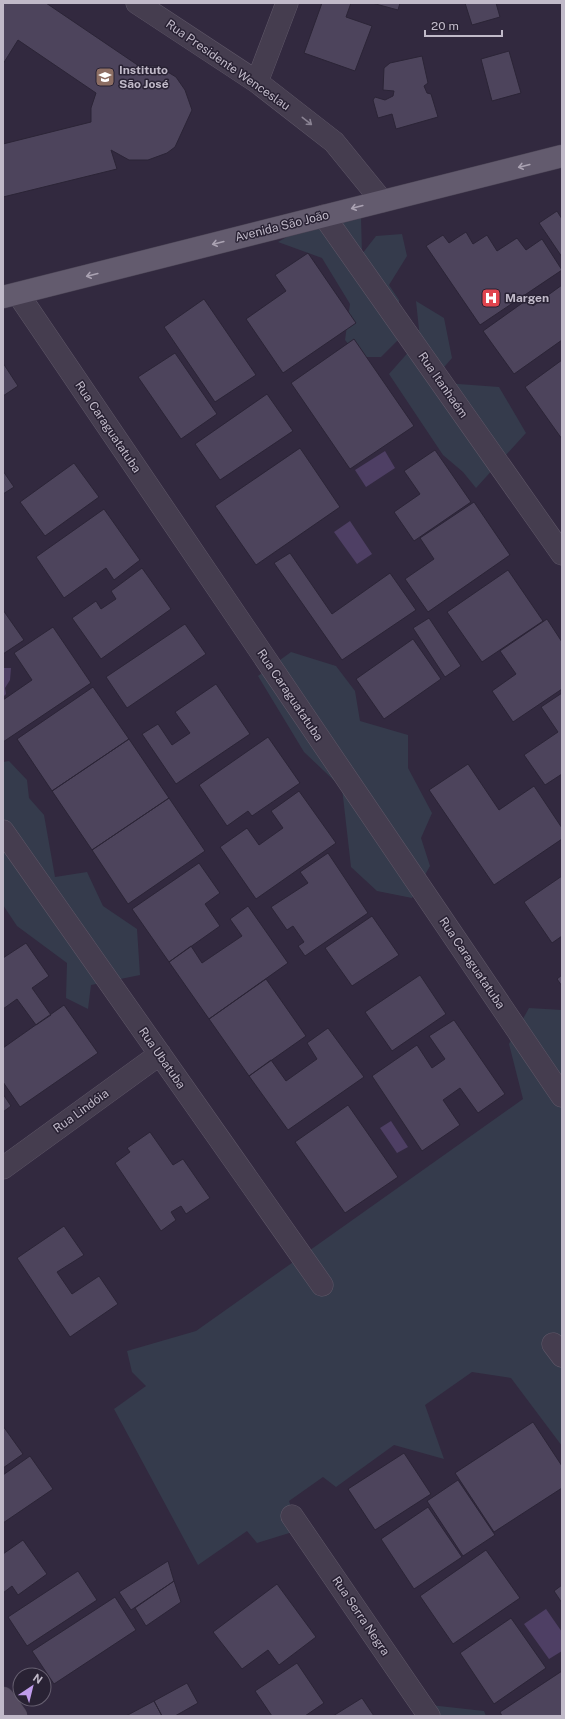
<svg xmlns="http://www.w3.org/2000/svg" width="565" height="1719" viewBox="0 0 565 1719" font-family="'Public Sans',sans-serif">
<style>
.green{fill:#353b4c}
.water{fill:#4e3f64}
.building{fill:#4d445c;stroke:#2b2436}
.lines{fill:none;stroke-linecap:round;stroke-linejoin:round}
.minor-casing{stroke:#605869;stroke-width:23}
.secondary-casing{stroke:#4b4455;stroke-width:23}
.primary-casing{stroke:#4b4455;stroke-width:23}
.minor{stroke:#453d4f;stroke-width:22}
.secondary{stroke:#564c61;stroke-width:22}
.primary{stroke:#635b6e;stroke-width:22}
.oneway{stroke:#898292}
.oneway2{stroke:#aaa2b2}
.labels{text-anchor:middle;stroke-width:3;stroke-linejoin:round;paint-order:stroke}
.street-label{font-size:12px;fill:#c1bac9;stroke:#292234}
.poi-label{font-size:12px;font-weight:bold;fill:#c1bac9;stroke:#292234;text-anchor:start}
</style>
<rect width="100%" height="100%" fill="#32293f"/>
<path class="green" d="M361,217L362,254L376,236L402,234L407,256L389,285L399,300V339L381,357H359L345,340L350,304L322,258L278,242L304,227Z
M416,301L444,318L452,358L431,382L499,387L526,433L476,488L463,472L443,455L389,374L420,339Z
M291,652L336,666L355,691L360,721L408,735V768L432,813L421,838L430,866L412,898L377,891L351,867L342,788L304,752L258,676Z
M9,761L27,780L29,798L44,815L55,877L87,872L103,906L137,929L140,975L91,985L88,1009L66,998L67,963L17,926L3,905V762Z
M529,1008L562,1010V1446L511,1378L472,1372L425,1405L444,1459L394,1445L336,1487L323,1477L289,1501L299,1530L257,1543L247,1531L198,1565L114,1409L146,1386L132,1372L127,1351L196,1331L523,1099L509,1044Z
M430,1705L484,1711L486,1716H424Z"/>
<path class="water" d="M385,451L395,468L366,487L355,470Z
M350,521L372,554L357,564L334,532Z
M3,668H11L10,680L5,688L6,694L3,697Z
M391,1121L408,1147L397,1153L380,1128Z
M546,1609L562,1632V1651L549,1659L524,1624Z"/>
<path class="building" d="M3,3H46L139,66H158L176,77L185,90L192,110L175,147L167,153L148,160H129L111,150L117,169L3,197V144L91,122V108L96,93L18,40L3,64Z
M322,3H351L346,17L372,26L355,71L304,53Z
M372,3H400L398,10Z
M465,3H496L500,17L472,25Z
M509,51L521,93L492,101L481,59Z
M422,56L428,83L424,86L427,93L431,94L438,117L396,129L392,114L378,118L373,100L375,97L385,100L393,96L394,91L383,90L384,68L390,63Z
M557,211L562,219V257L539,223Z
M466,232L473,244L487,235L497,251L517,238L526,250L542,239L562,270L480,325L426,246L443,235L449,243Z
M308,253L356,323L283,373L246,319L286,291L275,275Z
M562,285V340L514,374L483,331L528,299L533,306Z
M204,299L256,375L215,402L164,327Z
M354,339L414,426L350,469L291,383Z
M175,353L217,414L181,439L138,377Z
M562,360V439L525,387Z
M3,363L18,386L3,396Z
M267,394L293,431L220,480L195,444Z
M300,448L340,507L256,565L215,506Z
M435,450L471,502L414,541L394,512L420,494L404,471Z
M74,463L99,497L45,536L20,502Z
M3,471L14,487L3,494Z
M474,502L510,555L428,612L405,579L434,559L420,538Z
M104,509L140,560L114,580L106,568L64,598L36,557Z
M290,553L332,614L390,573L416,610L342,660L274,563Z
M142,568L171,609L101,659L72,618L96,601L101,609L116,599L111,591Z
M508,570L543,621L482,662L447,612Z
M3,610L24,640L3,654Z
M429,618L461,666L445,677L413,628Z
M547,619L562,642V689L513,722L492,691L516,674L500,651Z
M185,624L206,654L127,708L106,677Z
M53,627L91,683L3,742V700L32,680L14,653Z
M413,639L441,679L384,719L356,679Z
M216,684L250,734L176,784L142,734L158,724L172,745L190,733L175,712Z
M93,687L129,739L52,791L17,739Z
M562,693V774L545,785L524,755L558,732L541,707Z
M268,737L300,783L252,816L248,811L227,826L199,785Z
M129,739L169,798L92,850L52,791Z
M468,764L499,810L534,786L562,828V839L494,885L429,790Z
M299,791L336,843L256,899L220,847L247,828L259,845L283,828L271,811Z
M169,798L205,851L128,904L92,850Z
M328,853L368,913L305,956L298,946L304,942L293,926L287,930L271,907L308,883L300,872Z
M199,863L220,893L205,904L220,926L169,962L132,909Z
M562,876V936L552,943L524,902Z
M248,906L288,963L209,1019L169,962L191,946L202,963L242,936L230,919Z
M372,916L399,955L352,986L325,948Z
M26,943L49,976L32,988L51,1015L36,1025L17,999L3,1009V958Z
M420,975L446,1014L392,1051L365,1012Z
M562,975V986L557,979Z
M266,979L306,1036L249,1076L209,1019Z
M64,1005L98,1053L20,1107L3,1082V1048Z
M454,1020L505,1094L478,1113L460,1088L443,1100L460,1125L422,1151L372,1076L417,1045L432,1068L445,1059L429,1036Z
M328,1028L364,1077L288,1130L249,1076L271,1060L286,1081L317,1059L307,1043Z
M3,1094L11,1106L3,1112Z
M348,1105L398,1177L345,1213L295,1142Z
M150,1132L173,1165L183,1159L210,1198L186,1214L181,1206L171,1212L176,1220L161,1231L115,1163L130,1152L127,1148Z
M64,1226L84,1255L57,1272L72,1294L99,1276L118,1304L70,1337L17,1258Z
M533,1422L562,1466V1488L494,1532L455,1473Z
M3,1426L23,1454L3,1468Z
M404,1453L431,1494L375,1530L348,1489Z
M30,1456L53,1489L3,1523V1475Z
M458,1480L495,1535L463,1556L427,1501Z
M428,1507L462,1557L414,1589L381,1539Z
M23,1540L47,1574L18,1595L12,1586L3,1593V1554Z
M486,1550L520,1598L453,1644L420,1596Z
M168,1561L174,1581L131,1610L119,1592Z
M78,1571L97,1600L27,1646L8,1617Z
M174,1581L181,1602L146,1626L135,1608Z
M277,1584L316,1637L279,1665L268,1650L242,1669L213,1632Z
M562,1585V1603L554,1591Z
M115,1597L136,1630L54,1684L32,1651Z
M511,1618L546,1668L494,1704L460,1653Z
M297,1663L324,1703L305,1716H272L255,1691Z
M562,1671V1716H502L500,1712Z
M187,1683L198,1703L175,1716H162L154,1701Z
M362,1698L374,1716H333Z
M154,1701L162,1716H126Z"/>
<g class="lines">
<defs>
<path id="minor" d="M137,3L257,82L334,142L382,201
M257,82L287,3
M324,216L562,554
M18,294L562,1096
M3,831L322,1285
M3,1168L160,1054
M553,1344L562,1356
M292,1516L429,1716"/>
<path id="secondary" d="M3,1698L16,1716"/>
<path id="primary" d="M3,297L562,156"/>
</defs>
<use href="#minor" class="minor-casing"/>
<use href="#secondary" class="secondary-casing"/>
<use href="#primary" class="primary-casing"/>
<use href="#minor" class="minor"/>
<use href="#secondary" class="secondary"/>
<use href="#primary" class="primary"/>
</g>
<defs><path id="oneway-shaft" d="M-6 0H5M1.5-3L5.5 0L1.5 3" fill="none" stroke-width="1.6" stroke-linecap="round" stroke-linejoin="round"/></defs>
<use class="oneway" href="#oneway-shaft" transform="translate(307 121) rotate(38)"/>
<g class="oneway2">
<use href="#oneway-shaft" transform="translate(524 166) rotate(166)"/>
<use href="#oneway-shaft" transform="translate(357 207) rotate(165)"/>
<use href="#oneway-shaft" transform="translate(218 243) rotate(166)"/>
<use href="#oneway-shaft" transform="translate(92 275) rotate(166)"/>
</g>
<defs>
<symbol id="school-square" viewBox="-11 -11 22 22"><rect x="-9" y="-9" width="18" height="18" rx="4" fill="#8d6e63" stroke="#292234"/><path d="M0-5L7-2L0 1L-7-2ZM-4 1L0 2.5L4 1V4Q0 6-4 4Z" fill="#fff"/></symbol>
<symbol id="hospital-square" viewBox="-11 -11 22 22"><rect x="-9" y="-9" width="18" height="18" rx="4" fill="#e0444e" stroke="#292234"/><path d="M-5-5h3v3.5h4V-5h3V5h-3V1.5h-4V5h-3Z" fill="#fff"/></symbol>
</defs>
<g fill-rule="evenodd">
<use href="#school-square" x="94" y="66" width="22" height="22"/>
<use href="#hospital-square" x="480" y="287" width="22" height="22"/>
</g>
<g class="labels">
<g class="street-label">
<text transform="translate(228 65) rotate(35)" y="4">Rua Presidente Wenceslau</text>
<text transform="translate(282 226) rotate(-14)" y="4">Avenida São João</text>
<text transform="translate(443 385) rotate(55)" y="4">Rua Itanhaém</text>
<text transform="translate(108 427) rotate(56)" y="4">Rua Caraguatatuba</text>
<text transform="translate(290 695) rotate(56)" y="4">Rua Caraguatatuba</text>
<text transform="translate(472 963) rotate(56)" y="4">Rua Caraguatatuba</text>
<text transform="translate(162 1058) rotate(55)" y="4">Rua Ubatuba</text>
<text transform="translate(81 1111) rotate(-36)" y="4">Rua Lindóia</text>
<text transform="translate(361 1616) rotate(56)" y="4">Rua Serra Negra</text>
</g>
<g class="poi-label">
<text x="119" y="74">Instituto<tspan x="119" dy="14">São José</tspan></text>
<text x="505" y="302">Margen</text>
</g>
</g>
<rect width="565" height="1719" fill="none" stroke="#c1bac9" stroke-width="8"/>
<g transform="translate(32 1687) rotate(35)"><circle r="19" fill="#292234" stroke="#665f70"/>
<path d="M0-3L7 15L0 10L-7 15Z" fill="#c09cec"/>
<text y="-6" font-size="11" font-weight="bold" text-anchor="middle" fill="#c1bac9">N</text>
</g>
<path d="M425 30v6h77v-6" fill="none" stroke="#c1bac9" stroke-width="2"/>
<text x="431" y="30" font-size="12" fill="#c1bac9" stroke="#292234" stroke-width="3" paint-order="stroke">20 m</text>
</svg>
